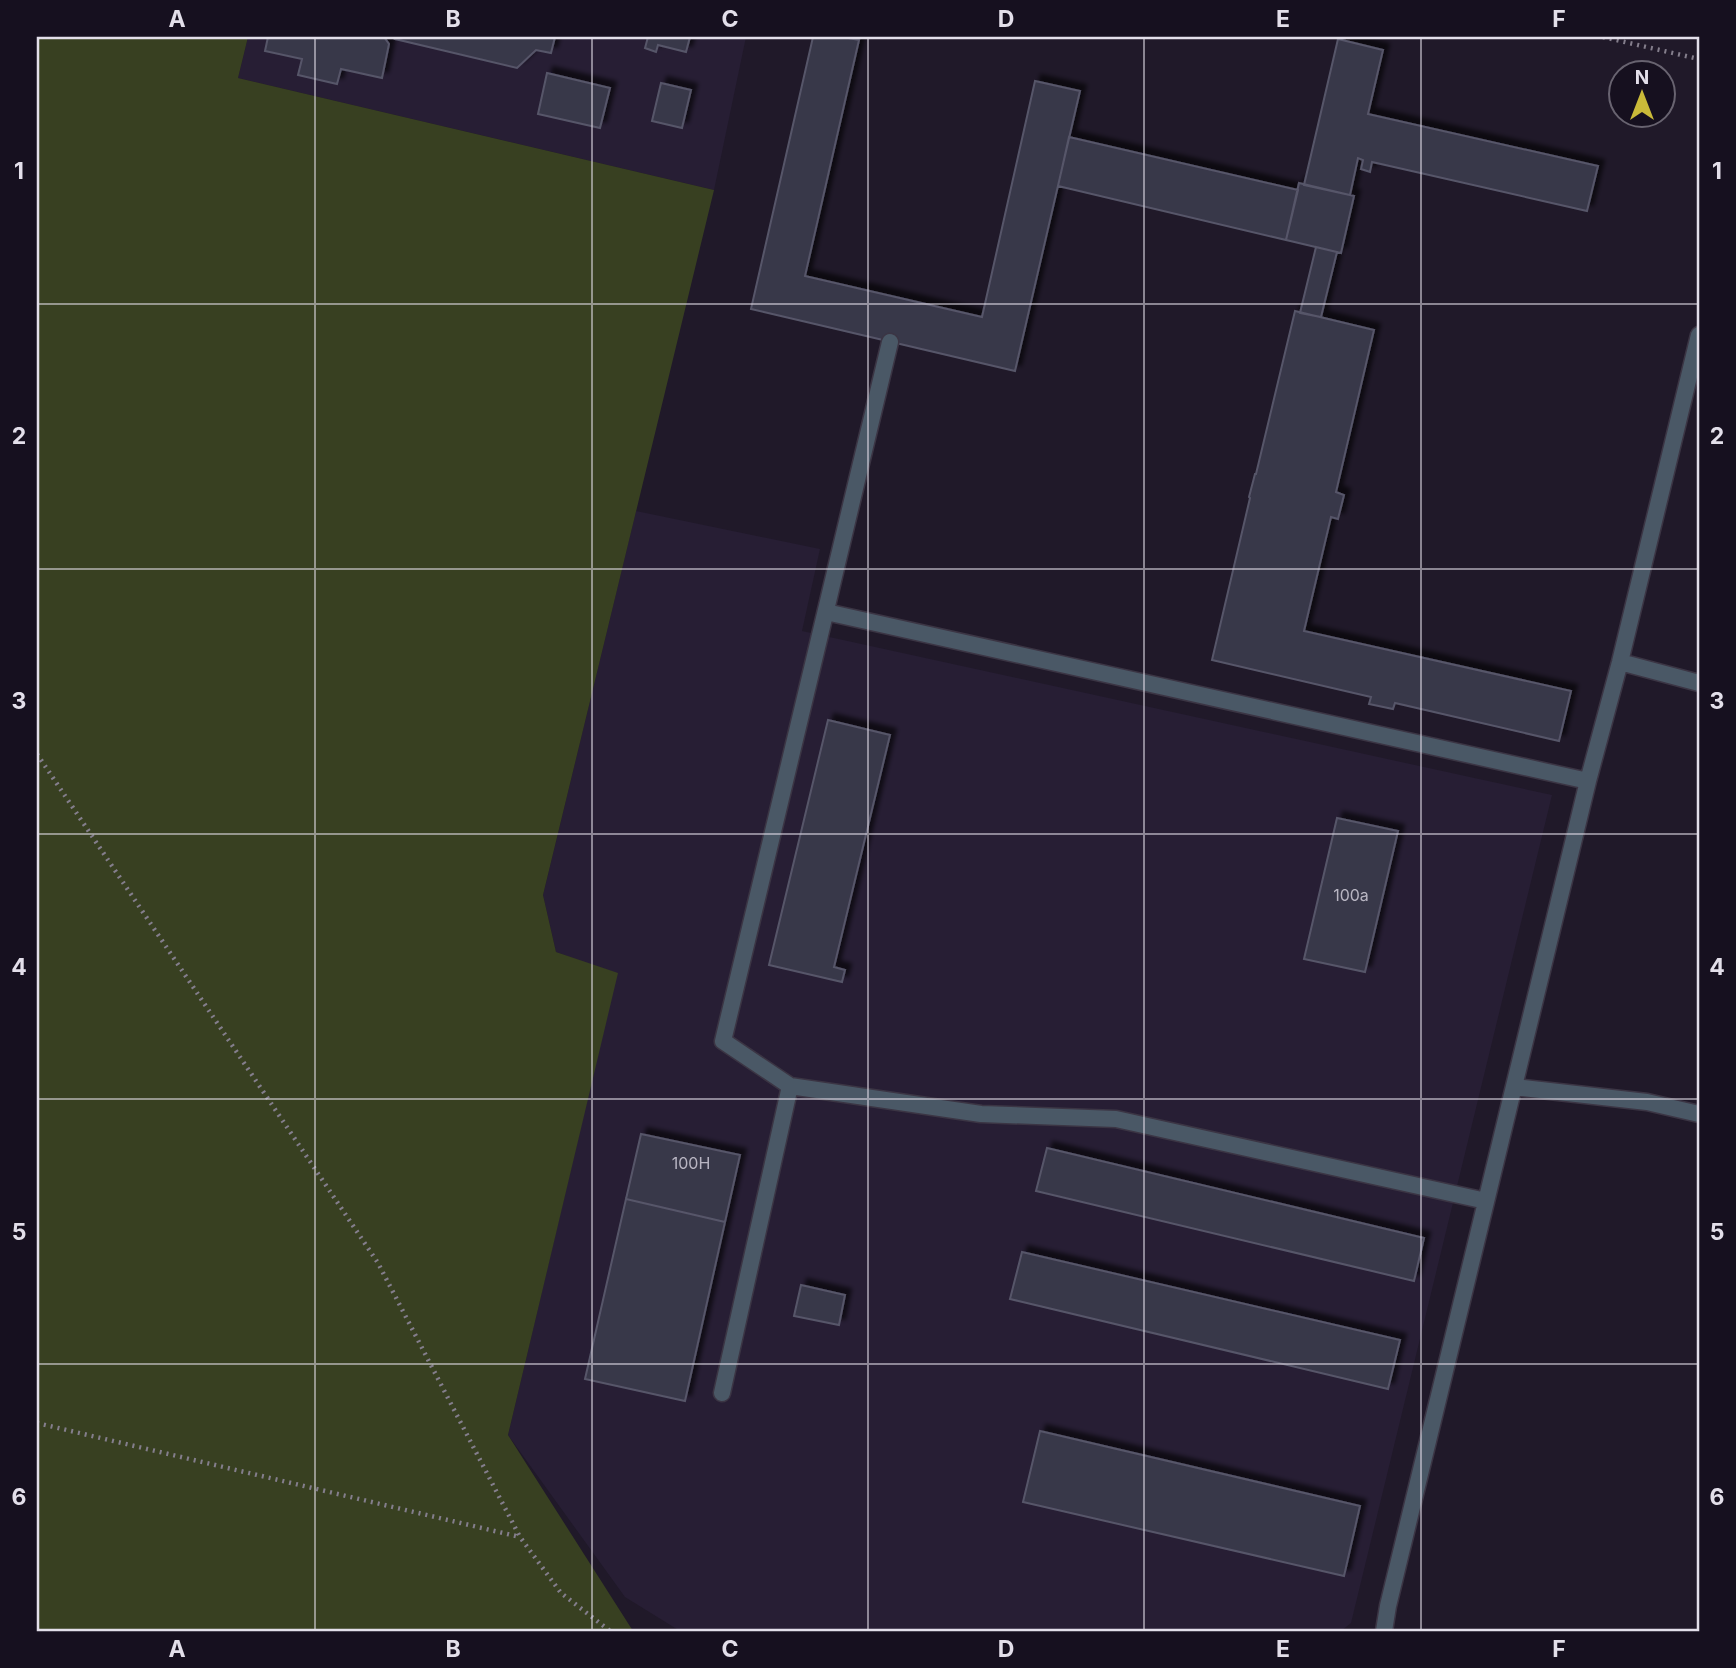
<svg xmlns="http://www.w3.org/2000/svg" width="1736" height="1668" viewBox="0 0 1736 1668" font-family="Inter,sans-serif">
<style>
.built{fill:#271e34}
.green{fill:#384021}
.building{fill:#39374a;stroke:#575669;stroke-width:2;filter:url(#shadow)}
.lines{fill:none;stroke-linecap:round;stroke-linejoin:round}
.lane-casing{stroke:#3b3544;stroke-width:19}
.path{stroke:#847e8c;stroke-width:4.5;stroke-dasharray:2 5;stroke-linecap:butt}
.lane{stroke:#4a5866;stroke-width:16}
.grid{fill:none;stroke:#e3dfea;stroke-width:2;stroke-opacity:0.55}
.labels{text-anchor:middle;stroke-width:5;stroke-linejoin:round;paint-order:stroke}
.number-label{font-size:16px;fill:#b8b5c2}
.neatline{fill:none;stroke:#e3dfea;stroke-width:2.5}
.grid-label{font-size:23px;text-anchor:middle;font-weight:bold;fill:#e3dfea}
</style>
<defs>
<filter id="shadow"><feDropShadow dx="6" dy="-6" stdDeviation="2" flood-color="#0009"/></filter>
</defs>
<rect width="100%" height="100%" fill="#201929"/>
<path class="built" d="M248,37H746L714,190L238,78Z
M636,511L820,549L802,631L1552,795L1351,1623L1341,1631H680L625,1597L508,1435L617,974L556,952L543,895Z"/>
<path class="green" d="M37,37H248L238,78L714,190L543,895L556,952L618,973L508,1435L633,1631H37Z"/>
<path class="building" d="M268,37H384L389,44L382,78L341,69L337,84L298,75L302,59L265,51Z
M396,37H555L551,53L536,50L517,68L395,39Z
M648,37H690L686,52L658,45L656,52L645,48Z
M813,37H843L859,40L805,276L982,317L1035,81L1080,91L1015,371L751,309Z
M1338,39L1383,50L1368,114L1598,166L1587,211L1372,162L1370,172L1361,169L1363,160L1358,158L1350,195L1304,185Z
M547,73L610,88L600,128L538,114Z
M661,83L691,90L682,128L652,121Z
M1069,137L1298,190L1286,240L1058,186Z
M1299,183L1354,196L1341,253L1286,240Z
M1316,247L1337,252L1321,317L1300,313Z
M1295,311L1374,330L1336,492L1344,495L1338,519L1331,517L1304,631L1571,691L1559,741L1395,703L1393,709L1369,704L1371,697L1212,660L1250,498L1249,497L1255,474H1256Z
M828,720L890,735L834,967L845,970L842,982L769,965Z
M1337,818L1398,831L1365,972L1304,959Z
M641,1134L740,1155L725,1222L626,1199Z
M1047,1148L1424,1238L1414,1281L1036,1191Z
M626,1199L725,1222L685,1401L585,1379Z
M1022,1252L1400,1340L1388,1389L1010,1299Z
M801,1285L845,1295L839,1325L794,1316Z
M1040,1431L1360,1506L1344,1576L1023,1502Z"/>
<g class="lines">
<defs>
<path id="lane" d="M890,342L723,1041L790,1086L981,1114L1116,1119L1486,1201
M826,612L1588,781
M1620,662L1699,683
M1514,1087L1647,1102L1699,1114
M722,1393L790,1086
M1384,1631L1388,1606L1588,781L1620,662L1699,335"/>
</defs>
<use href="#lane" class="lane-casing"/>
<path class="path" d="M1603,37L1699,59
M37,754L378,1263L520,1537L561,1593L610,1631
M37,1423L520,1537"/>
<use href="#lane" class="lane"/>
</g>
<path class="grid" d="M315,37V1631M592,37V1631M868,37V1631M1144,37V1631M1421,37V1631M37,304H1699M37,569H1699M37,834H1699M37,1099H1699M37,1364H1699"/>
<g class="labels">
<g class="number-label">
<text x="1351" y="901">100a</text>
<text x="691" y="1169">100H</text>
</g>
</g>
<rect width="1736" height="1668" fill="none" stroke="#16101f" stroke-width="77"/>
<g transform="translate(1642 94)"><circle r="33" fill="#16101f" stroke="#686370" stroke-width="2"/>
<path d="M0-5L12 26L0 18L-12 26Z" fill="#caba39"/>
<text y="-10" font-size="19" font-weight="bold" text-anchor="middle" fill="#e3dfea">N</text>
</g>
<rect x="38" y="38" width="1660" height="1592" class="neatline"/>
<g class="grid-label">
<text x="177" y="27">A</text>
<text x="453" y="27">B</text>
<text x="730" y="27">C</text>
<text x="1006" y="27">D</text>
<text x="1283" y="27">E</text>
<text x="1559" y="27">F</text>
<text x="19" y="179">1</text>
<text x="1717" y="179">1</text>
<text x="19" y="444">2</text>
<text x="1717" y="444">2</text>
<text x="19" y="709">3</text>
<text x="1717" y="709">3</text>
<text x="19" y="975">4</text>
<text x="1717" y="975">4</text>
<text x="19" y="1240">5</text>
<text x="1717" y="1240">5</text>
<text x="19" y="1505">6</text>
<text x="1717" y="1505">6</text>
<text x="177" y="1657">A</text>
<text x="453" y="1657">B</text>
<text x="730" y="1657">C</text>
<text x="1006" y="1657">D</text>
<text x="1283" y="1657">E</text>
<text x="1559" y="1657">F</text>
</g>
</svg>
